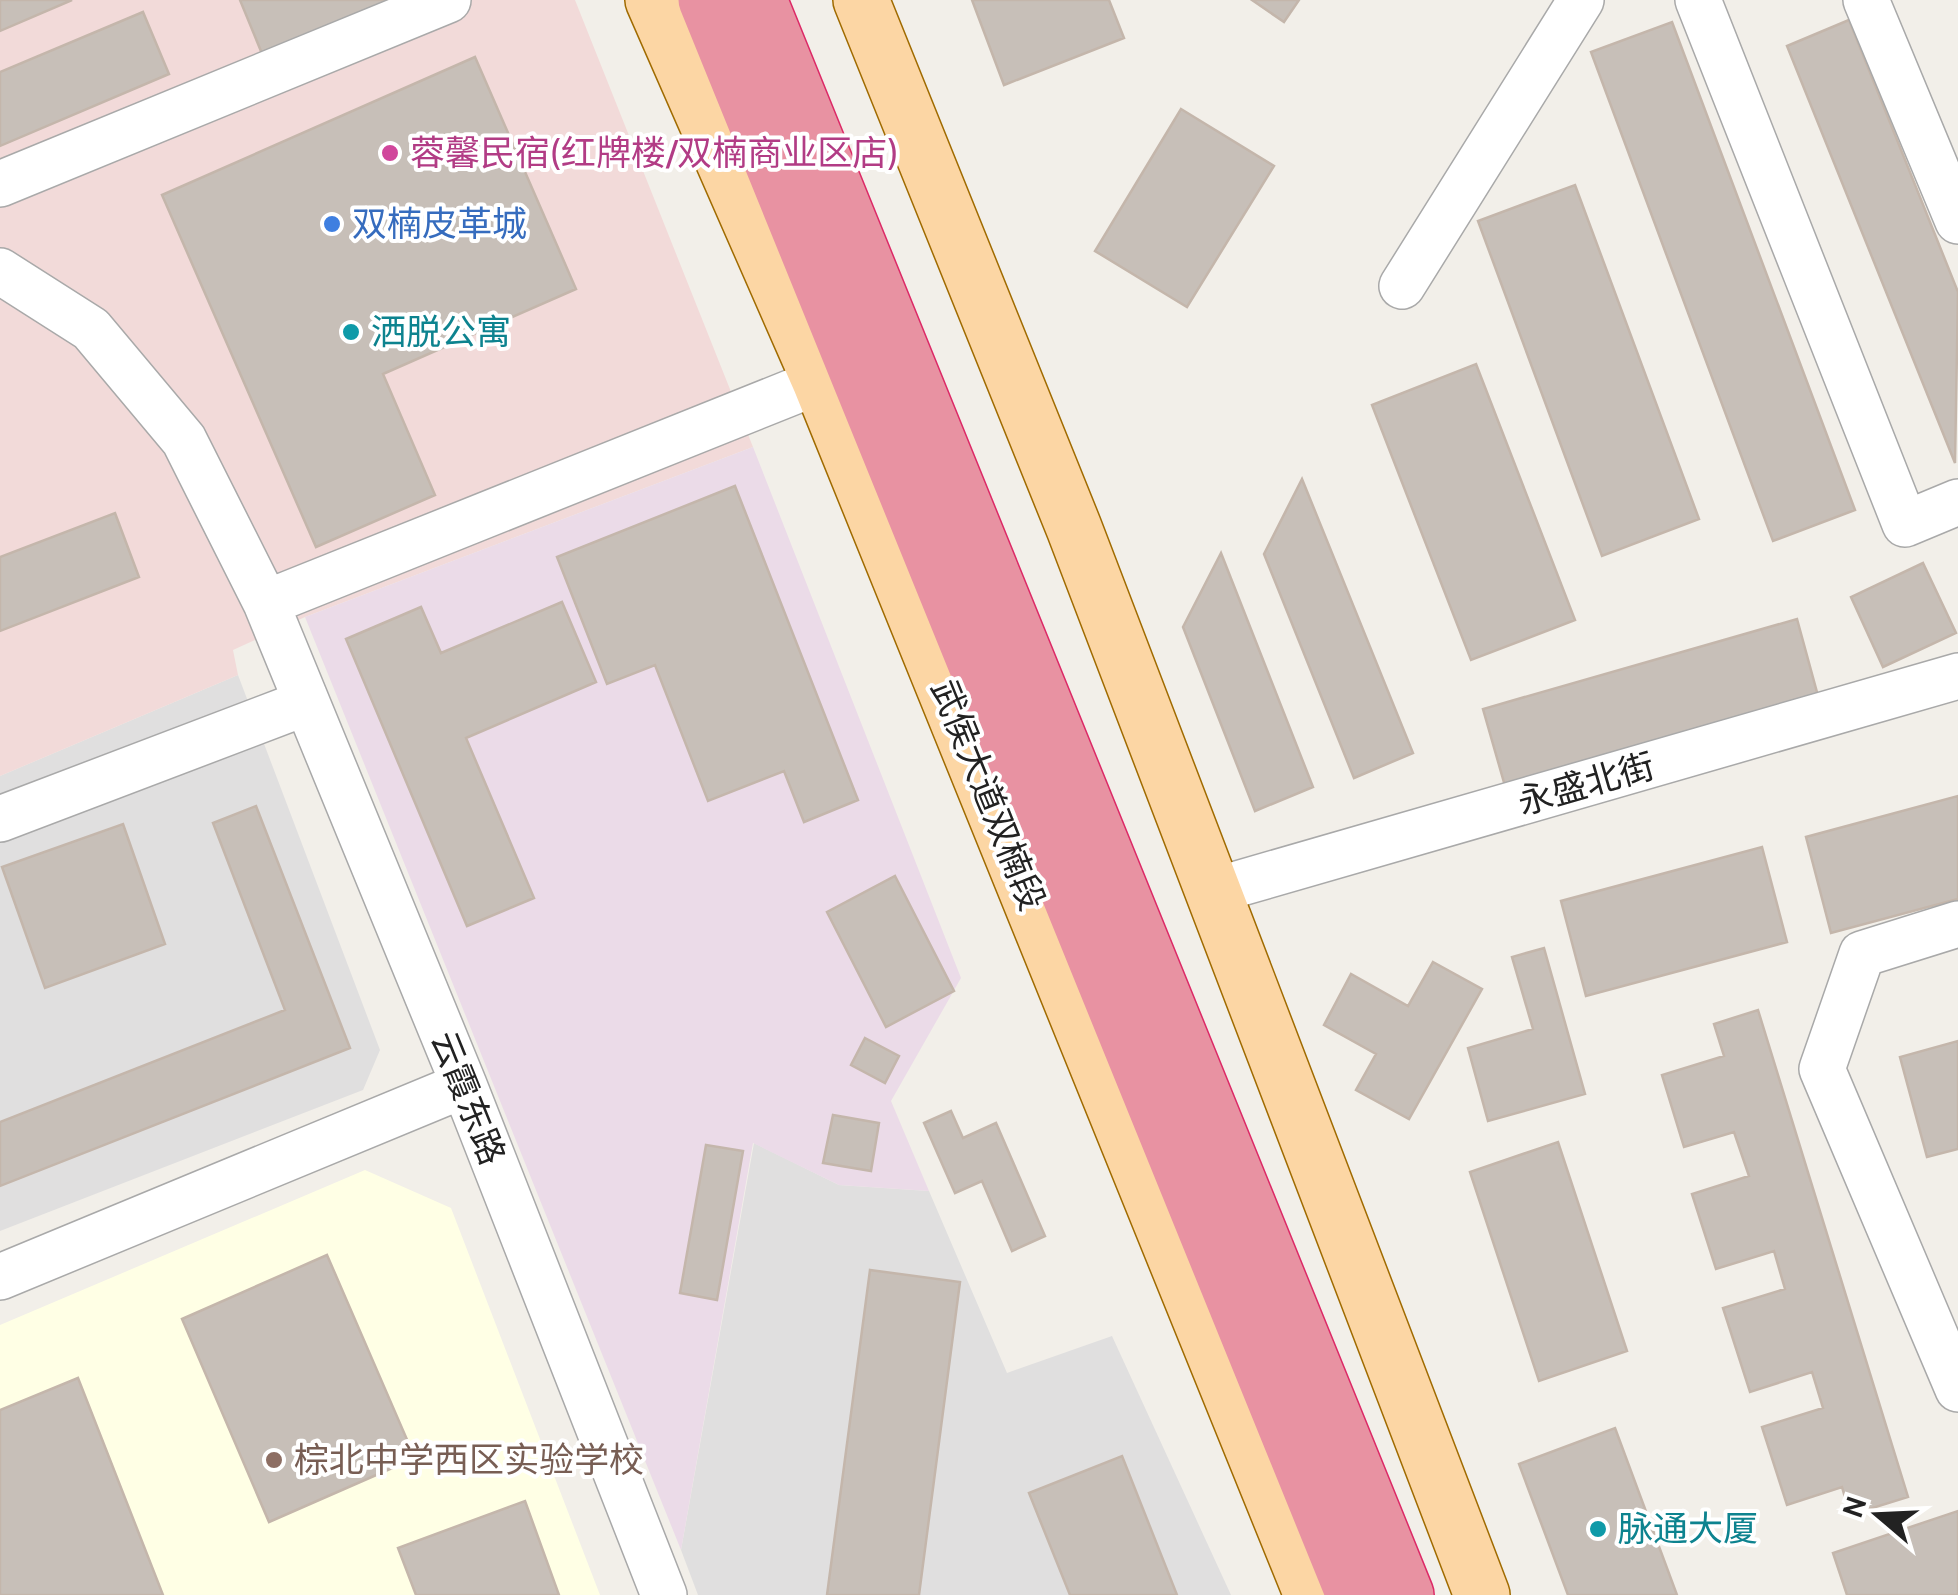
<svg xmlns="http://www.w3.org/2000/svg" width="1958" height="1595" viewBox="0 0 1958 1595" font-family="Cabin,'Noto Sans SC',sans-serif">
<style>
.residential{fill:#e0dfdf}
.commercial{fill:#f2dad9}
.industrial{fill:#ebdbe8}
.education{fill:#ffffe5}
.building{fill:#c7bfb8;stroke:#c4b6ab;stroke-width:2.5}
.lines{fill:none;stroke-linecap:round;stroke-linejoin:round}
.minor-casing{stroke:#a9a9a9;stroke-width:48}
.major-casing{stroke:#a06b00;stroke-width:58}
.highway-casing{stroke:#dc2a67;stroke-width:58}
.minor{stroke:#fff;stroke-width:45}
.major{stroke:#fcd6a4;stroke-width:55}
.highway{stroke:#e892a2;stroke-width:55}
.hotel-dot{fill:#d1479c;stroke:#fff;stroke-width:4}
.shop-dot{fill:#3f7fe0;stroke:#fff;stroke-width:4}
.culture-dot{fill:#0f9aa8;stroke:#fff;stroke-width:4}
.education-dot{fill:#8d6e63;stroke:#fff;stroke-width:4}
.labels{text-anchor:middle;stroke-width:8;stroke-linejoin:round;paint-order:stroke}
.hotel-label{font-size:35px;fill:#b23c85;stroke:#fff;text-anchor:start}
.shop-label{font-size:35px;fill:#366cbe;stroke:#fff;text-anchor:start}
.culture-label{font-size:35px;fill:#0d838f;stroke:#fff;text-anchor:start}
.street-label{font-size:35px;fill:#222;stroke:#fff}
.education-label{font-size:35px;fill:#785e54;stroke:#fff;text-anchor:start}
</style>
<rect width="100%" height="100%" fill="#f2efe9"/>
<path class="residential" d="M238,675L380,1050L363,1090L0,1231V776Z
M754,1143L839,1185L929,1191L1007,1373L1112,1336L1231,1595H698L681,1550Z"/>
<path class="commercial" d="M0,0H575L753,447L305,617L233,650L238,675L0,776Z"/>
<path class="industrial" d="M753,447L961,978L891,1101L929,1191L839,1185L753,1143L681,1550L305,617Z"/>
<path class="education" d="M365,1170L451,1208L600,1595H0V1325Z"/>
<path class="building" d="M0,0H72L0,31Z
M240,0H397L263,56Z
M972,0H1109L1124,38L1004,85Z
M1252,0H1299L1284,22Z
M143,12L169,74L0,146V72Z
M1849,20L1958,292L1955,463L1787,46Z
M1672,22L1855,510L1773,541L1591,52Z
M475,57L576,289L383,374L435,495L316,547L162,195Z
M1181,109L1274,166L1187,307L1095,251Z
M1575,185L1699,519L1602,556L1478,221Z
M1476,364L1575,620L1471,660L1372,405Z
M1302,479L1413,753L1354,778L1264,554Z
M735,486L858,800L804,822L784,771L708,801L655,665L607,684L557,557Z
M115,513L139,577L0,631V557Z
M1221,553L1313,787L1255,811L1183,627Z
M1923,563L1956,633L1883,667L1851,597Z
M562,602L596,682L466,738L534,898L467,926L346,639L421,607L441,653Z
M1797,619L1818,696L1505,786L1483,709Z
M1958,796V899L1831,933L1806,837Z
M256,806L350,1048L0,1186V1122L285,1010L213,823Z
M123,824L165,944L45,988L2,867Z
M1762,847L1787,942L1586,996L1561,901Z
M895,876L954,991L886,1027L827,912Z
M1544,948L1585,1094L1488,1121L1468,1048L1533,1029L1512,957Z
M1433,962L1482,989L1409,1119L1356,1090L1376,1054L1324,1025L1351,974L1408,1006Z
M1758,1010L1908,1497L1850,1515L1842,1487L1787,1505L1762,1427L1823,1408L1812,1372L1750,1392L1723,1308L1785,1289L1774,1251L1716,1269L1692,1194L1749,1176L1734,1132L1684,1147L1662,1075L1724,1056L1714,1024Z
M865,1038L899,1056L885,1083L851,1065Z
M1958,1041V1149L1927,1157L1900,1057Z
M951,1111L963,1138L996,1123L1045,1236L1012,1251L982,1181L955,1193L924,1123Z
M833,1115L879,1123L871,1171L823,1163Z
M1558,1142L1627,1351L1539,1381L1470,1172Z
M706,1145L743,1151L717,1300L680,1293Z
M327,1255L415,1458L269,1522L182,1319Z
M870,1270L960,1282L919,1595H827Z
M78,1378L163,1595H0V1410Z
M1615,1428L1677,1595H1568L1519,1464Z
M1122,1456L1177,1595H1070L1029,1493Z
M525,1501L559,1595H416L398,1548Z
M1958,1511V1595H1847L1833,1553Z"/>
<g class="lines">
<defs>
<path id="minor" d="M1698,0L1905,524L1958,502
M1866,0L1958,221
M0,184L448,0
M0,271L91,329L184,440L266,603L464,1085L664,1595
M1402,286L1581,0
M266,603L820,381
M0,819L305,703
M1213,891L1958,676
M1958,924L1862,954L1822,1069L1958,1389
M0,1277L464,1085"/>
<path id="major" d="M653,0L820,381L1312,1595
M861,0L1074,528L1482,1595"/>
<path id="highway" d="M706,0L1354,1595
M759,0L1406,1595"/>
</defs>
<use href="#minor" class="minor-casing"/>
<use href="#major" class="major-casing"/>
<use href="#highway" class="highway-casing"/>
<use href="#minor" class="minor"/>
<use href="#major" class="major"/>
<use href="#highway" class="highway"/>
</g>
<circle class="hotel-dot" cx="390" cy="153" r="10"/>
<circle class="shop-dot" cx="332" cy="224" r="10"/>
<g class="culture-dot">
<circle cx="351" cy="332" r="10"/>
<circle cx="1598" cy="1529" r="10"/>
</g>
<circle class="education-dot" cx="274" cy="1460" r="10"/>
<g class="labels">
<g class="hotel-label">
<text x="410" y="165">蓉馨民宿(红牌楼/双楠商业区店)</text>
</g>
<g class="shop-label">
<text x="352" y="236">双楠皮革城</text>
</g>
<g class="culture-label">
<text x="371" y="344">洒脱公寓</text>
<text x="1618" y="1541">脉通大厦</text>
</g>
<g class="street-label">
<text transform="translate(1586 784) rotate(-16)" y="12">永盛北街</text>
<text transform="translate(988 795) rotate(68)" y="12">武侯大道双楠段</text>
<text transform="translate(468 1098) rotate(68)" y="12">云霞东路</text>
</g>
<g class="education-label">
<text x="294" y="1472">棕北中学西区实验学校</text>
</g>
</g>
<g transform="translate(1878 1515) rotate(289)" stroke="#ffffff" stroke-width="8" paint-order="stroke">
<path d="M0-8L18 38L0 25L-18 38Z" fill="#222222"/>
<text y="-15" font-size="28" font-weight="bold" text-anchor="middle" fill="#222222">N</text>
</g>
</svg>
